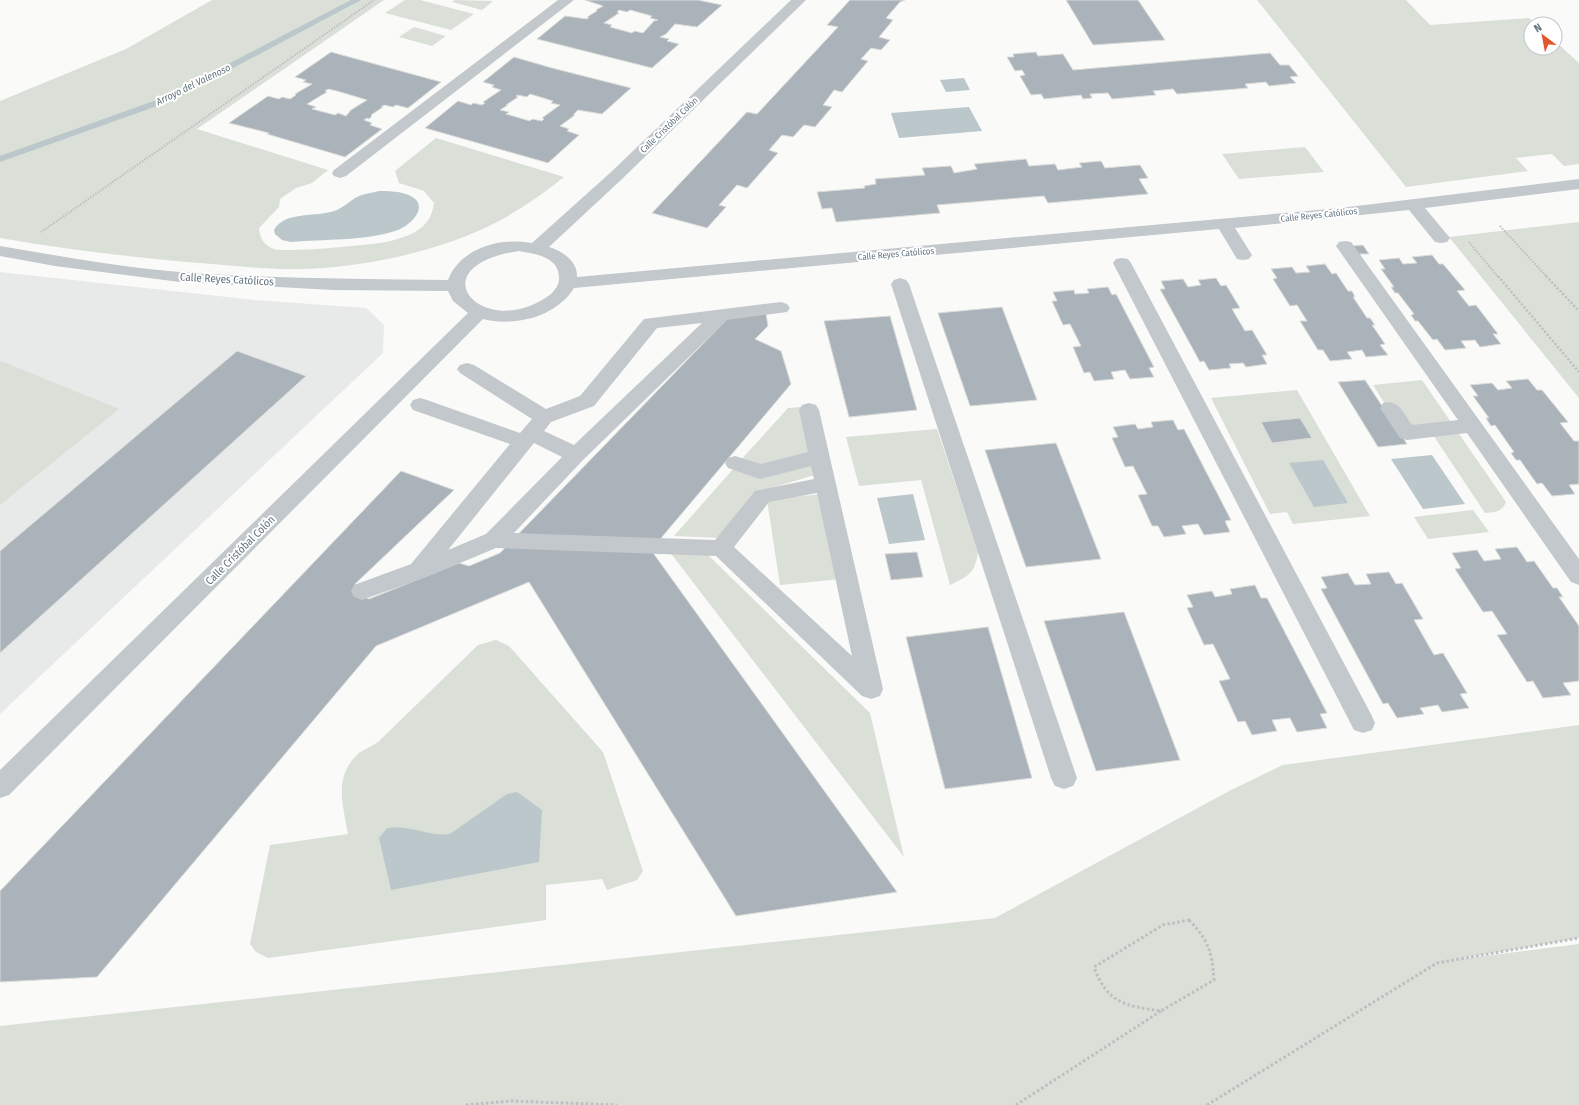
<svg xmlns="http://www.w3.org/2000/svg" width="1579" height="1105" viewBox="0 0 1579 1105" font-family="'Fira Sans Condensed',sans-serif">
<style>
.built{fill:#e8e9e9}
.green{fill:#dadfd7}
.water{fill:#bbc7cb}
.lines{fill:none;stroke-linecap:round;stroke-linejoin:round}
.stream{fill:#bbc7cb;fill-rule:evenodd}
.building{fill:#aab3b9;stroke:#dcdcda;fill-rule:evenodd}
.path-far2{stroke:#bbbfc2;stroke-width:2;stroke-dasharray:1.5 1.5;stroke-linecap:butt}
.path-far1{stroke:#bbbfc2;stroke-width:2.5;stroke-dasharray:2 2;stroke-linecap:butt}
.path{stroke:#bbbfc2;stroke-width:3;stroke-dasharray:2.5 2.5;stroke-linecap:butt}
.pedestrian{fill:#c3c8cc;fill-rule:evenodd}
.minor{fill:#c3c8cc;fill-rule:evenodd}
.labels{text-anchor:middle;stroke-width:4;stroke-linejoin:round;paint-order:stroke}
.far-street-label{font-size:9px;fill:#657683;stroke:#fff}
.far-water-label{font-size:10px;font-style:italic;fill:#60757c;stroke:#fff}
.street-label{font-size:11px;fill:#657683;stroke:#fff}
</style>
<rect width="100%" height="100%" fill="#fafaf8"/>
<path class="built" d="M0,272L255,300L366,308L384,325L383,353L0,714Z"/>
<path class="green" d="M212,0H384L197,129L328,170L312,183L296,188L280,199L279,207L259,228C260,239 264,245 274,249C286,253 370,245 386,242C395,240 408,236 415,232C428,224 432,216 434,203L424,191L399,183L395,171L436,138L564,177C543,194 521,209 497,222C436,254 348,271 280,269C248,268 217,264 186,262C124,256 61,249 0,238V101L126,49Z
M405,0H420L474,14L451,30L385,13Z
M455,0L493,1L482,10L452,2Z
M1257,0H1406L1430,25L1529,18L1536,24H1531V48H1555V41L1579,63V164L1564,166L1552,154L1516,158L1528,171L1406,187Z
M414,27L446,36L432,46L399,37Z
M1305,147L1324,172L1239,179L1222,154Z
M1579,222V398L1449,237Z
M1,361L119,409L0,505V362Z
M1422,380L1506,502C1502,512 1495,512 1485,513L1427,426L1407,428L1385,404L1373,385Z
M1297,390L1370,516L1293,524L1287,512L1270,514L1211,398Z
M801,407L813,455L759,469L740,461L788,408Z
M937,429L978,552C975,573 969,576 950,585L921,480L859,486L846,437Z
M816,460L818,474L758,492L721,538L674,536L734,468Z
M822,494L841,579L780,585L767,500Z
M1473,510L1489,532L1428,539L1414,517Z
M669,551L708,555L870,713L904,857Z
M496,640L509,646L603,752L643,871L637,880L607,890L602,879L546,885V920L268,958L256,952L250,944L270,845L348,834C343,805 333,776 359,753C365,749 372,746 378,742L478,645Z
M1579,725V938L1452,960L1579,944V1105H0V1026L995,918L1231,790L1283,765Z"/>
<path class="water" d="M964,78L970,90L946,92L940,80Z
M969,107L982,131L899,138L891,113Z
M379,191C388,191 397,191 406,194C433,203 412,226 395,231C364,241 324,239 291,242L282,240L275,234L274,230C285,210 318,218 337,210C343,207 349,202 355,198C362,194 371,193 379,191Z
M1432,455L1465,504L1423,509L1391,459Z
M1323,460L1348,503L1314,507L1289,463Z
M913,494L925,540L889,544L877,498Z
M517,792L542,810L539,862L391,890L379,838L387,828C409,824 428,837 450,834L507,794Z"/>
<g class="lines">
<path class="stream" d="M351,0H361L171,101L0,162V156L165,97Z"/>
</g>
<path class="building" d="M585,0H698L722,5L697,27L675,24L666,34L660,37L669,39L667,41L679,44L652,68L537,39L565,16L587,19L589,17H587L597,11L596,10L603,6ZM619,10L627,12L630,10L652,16L650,18L658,20L654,21L643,33L634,31L632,33L610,27L612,25L604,23L619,13L617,12Z
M850,0H905L900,2L886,18L893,20L879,37L890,40L881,50L871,48L861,59L868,61L842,92L834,90L823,105L832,107L815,127L804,125L793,137L782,135L769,150L778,153L747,188L737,185L719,205L726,207L707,228L652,213L747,112L757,114L838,27L827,25Z
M1066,0H1138L1165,40L1093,45Z
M331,52L441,82L408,108L396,105L393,107L384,105L381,107H383L371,115L372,116L369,119L367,118L364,120L372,123L370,125L382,129L345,157L267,134L269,133L229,123L268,96L279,99L282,97L290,99L296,95L295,94L312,84L303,82L306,80L295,77ZM328,89L337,91L367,100L351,110L346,116L338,113L335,115L312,109L316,107L307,104L327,92L325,91Z
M1036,52L1038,56L1063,54L1073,70L1270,53L1280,65H1289L1298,76L1290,77L1296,83L1269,86L1266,82L1245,84L1248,88L1177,94L1173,89L1153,91L1156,95L1112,99L1108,93L1090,94L1092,98L1083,99L1081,95L1044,99L1041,94L1031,95L1020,76L1025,75L1022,70L1015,71L1007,57H1014L1013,54Z
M514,57L552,68L631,88L602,114L578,110L573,115H575L560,126L569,129L567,131L579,135L548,163L425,128L458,101L471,105L473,103L482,105L485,103L483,102L501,90L492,87L494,85L483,82ZM530,94L553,101L551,103L560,105L542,118L544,119L542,121L532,119L530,121L506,114L509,112L500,110L508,105H506L518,97L516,96L518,95L527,97Z
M1026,159L1029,166L1055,164L1058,170L1082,167L1079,163L1101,161L1105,168L1140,165L1148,178L1139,179L1148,194L1048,203L1044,196L937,205L940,213L836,222L832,208L822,209L817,192L865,188L864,186L876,184L875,179L925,175L922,168L951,166L954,173L977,169L974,164Z
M1363,245L1369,254H1358L1353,246Z
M1432,255L1439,264H1443L1465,290L1457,291L1469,306L1476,305L1498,334H1493L1501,344L1480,347L1475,340L1461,341L1466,348L1445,350L1437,339L1433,340L1418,321H1415L1411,315L1414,314L1398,293H1395L1391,287H1394L1381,269H1385L1379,260L1399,258L1403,264L1417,263L1412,257Z
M1325,264L1332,274L1336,273L1348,291H1352L1355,297H1353L1367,318H1370L1375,325H1372L1385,344L1380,345L1388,355L1366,357L1362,350L1347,352L1352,359L1330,361L1323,350H1318L1300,321H1307L1297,305L1290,306L1273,279L1277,278L1271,269L1292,267L1296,273L1310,272L1306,266Z
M1216,278L1221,286L1226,285L1240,308L1232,309L1245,331L1252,330L1267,355H1262L1267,364L1246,367L1243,363L1229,364L1231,368L1209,370L1204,361L1200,362L1160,289H1165L1161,281L1183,279L1188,287L1201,285L1198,280Z
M1108,287L1112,295L1116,294L1154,367L1149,368L1154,377L1130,379L1125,370L1111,372L1114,379L1094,381L1090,372L1084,373L1073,347L1081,346L1070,324L1063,325L1052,301H1057L1053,292L1074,290L1075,294L1089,293L1087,289Z
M1002,307L1037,400L970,406L938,313Z
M766,314L768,326L755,339L781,351L791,384L651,550L897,892L736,916L529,582L376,646L97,977L0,982V891L401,471L454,490L355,584L358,595L369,599L459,563L469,566L500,553L728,318Z
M890,316L917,410L849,417L824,321Z
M237,351L306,376L0,653V551Z
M1528,379L1537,390H1542L1568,422L1560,423L1574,441H1579V484L1569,485L1575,494L1552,496L1542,483L1537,484L1520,460H1516L1511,453L1514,452L1495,425L1491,426L1486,418H1489L1473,396H1478L1470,385L1492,383L1498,390L1512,388L1506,381Z
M1365,380L1407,444L1378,447L1338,382Z
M1300,418L1312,438L1272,443L1261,422Z
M1173,420L1178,430L1184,429L1231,520L1225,521L1230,532L1204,535L1198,524L1182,526L1186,534L1164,537L1158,526H1152L1138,495L1147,494L1133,466L1125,467L1112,438L1118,437L1113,427L1135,424L1138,429L1153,427L1151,422Z
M1056,443L1101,559L1026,567L985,450Z
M1517,547L1527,562L1534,561L1553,588H1557L1563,597H1559L1579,626V681L1563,683L1571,695L1543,698L1533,681L1527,682L1497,635L1507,634L1492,611L1483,612L1455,569L1461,568L1452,553L1477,550L1484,561L1501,559L1495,549Z
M917,552L923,577L891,580L885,554Z
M1389,572L1396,584L1402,583L1423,619L1414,620L1434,655L1443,653L1467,693L1460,694L1469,708L1442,712L1438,705L1420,708L1424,714L1397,718L1388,703L1383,704L1321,589L1327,588L1321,577L1348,573L1355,585L1371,584L1366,574Z
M1255,585L1261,598H1267L1327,713L1320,714L1327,728L1297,732L1290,718L1272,720L1277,731L1252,735L1245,721L1238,722L1219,681L1230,679L1213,644L1204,645L1187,608L1193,607L1187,595L1212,591L1215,597L1232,594L1230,589Z
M1124,612L1180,760L1096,771L1044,621Z
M988,627L1032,778L945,789L906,637Z"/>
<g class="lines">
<path class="path-far2" d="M1500,226L1547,277
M41,232L374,0
M1469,242L1498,277"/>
<path class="path-far1" d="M1498,276L1579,372
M1546,276L1579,311"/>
<path class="path" d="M1189,920C1209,941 1212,952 1214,980L1161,1011C1125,1006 1107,1003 1094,967L1163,925Z
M466,1105L511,1101L617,1105
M1016,1105L1161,1011
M1207,1105L1437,963L1579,938"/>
<path class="pedestrian" d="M558,0H574L346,176L340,178L334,176L332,173L334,170Z
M1345,241L1351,242L1579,559V585L1571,582L1467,433L1407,440L1400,438L1380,408L1383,403C1399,399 1404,414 1412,425L1458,420L1336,246L1339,242Z
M1122,258L1128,259L1131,263L1372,716L1375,723L1372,730L1363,733L1354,730L1113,263L1116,259Z
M900,278L906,280L909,284L1077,778L1073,786L1064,789L1055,786L1051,778L891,284L894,280Z
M781,302L787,304L790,308L787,312L727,320L583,460L514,533L715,540L755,491L814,479L811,466L760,479L728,468L725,463L728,458L735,456L761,464L808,452L799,410L802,405L809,403L816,405L819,410L883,689L880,696L871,699L862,696L716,556L496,548L429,576L370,597L362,600L354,597L351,591L354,585L411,564L510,444L413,410L410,405L413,400L420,398L427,400L520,433L532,419L460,373L457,369L460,365L467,363L474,365L546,409L580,396L644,319ZM702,323L574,445L544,431L551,422L594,406L657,328ZM534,443L562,457L486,534L448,550ZM817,493L852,656L734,547L769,502Z"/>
<path class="minor" d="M791,0H806L622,179L549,247C562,251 578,261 577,277L1340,208L1579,179V189L1425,208L1450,238L1447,242L1441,243L1435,242L1409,210L1235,228L1252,255L1249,259L1243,260L1237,259L1219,229L574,288C556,317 515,327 483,319L9,795L0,798V770L468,313L453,301L448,291L334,290L180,282L55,266L0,256V246C59,256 120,267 180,272C269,279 359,279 448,280C460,248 501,237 532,243L610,173ZM519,251C536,254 560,257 559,279C559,285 555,290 551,294C486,344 413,267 519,251Z"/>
</g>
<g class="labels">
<g class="far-street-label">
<text transform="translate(669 125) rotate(-44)" y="3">Calle Cristóbal Colón</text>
<text transform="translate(1319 215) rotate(-6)" y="3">Calle Reyes Católicos</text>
<text transform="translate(896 254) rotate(-5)" y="3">Calle Reyes Católicos</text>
</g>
<g class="far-water-label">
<text transform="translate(193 84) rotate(-26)" y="4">Arroyo del Valenoso</text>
</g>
<g class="street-label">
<text transform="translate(227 279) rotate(3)" y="4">Calle Reyes Católicos</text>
<text transform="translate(240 550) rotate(-45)" y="4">Calle Cristóbal Colón</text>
</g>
</g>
<g transform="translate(1543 36) rotate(328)"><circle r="19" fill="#ffffff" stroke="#c1c8cd"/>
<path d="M0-3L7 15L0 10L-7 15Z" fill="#e4572e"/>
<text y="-6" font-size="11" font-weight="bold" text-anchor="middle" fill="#657683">N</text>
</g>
</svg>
